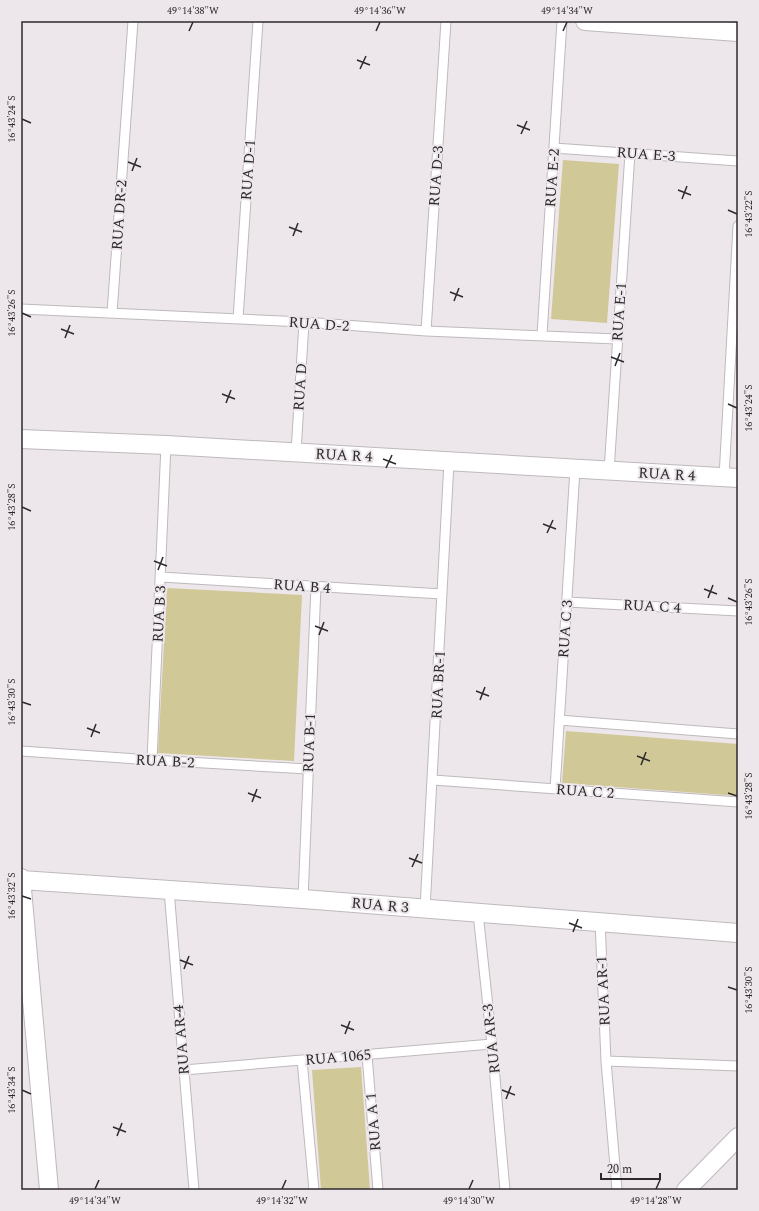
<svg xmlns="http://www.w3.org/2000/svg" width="759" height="1211" font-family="Spectral,serif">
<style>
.green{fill:#d1c897}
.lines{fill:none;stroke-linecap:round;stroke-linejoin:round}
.service-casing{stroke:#beb9bd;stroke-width:11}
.minor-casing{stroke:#beb9bd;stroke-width:20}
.service{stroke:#fff;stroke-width:9}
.minor{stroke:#fff;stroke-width:18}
.ticks{fill:none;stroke:#2c2a2c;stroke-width:1.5}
.labels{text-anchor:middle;stroke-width:4;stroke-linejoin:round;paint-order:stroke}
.street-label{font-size:15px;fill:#2c2a2c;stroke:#ede7eb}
.neatline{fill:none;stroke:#2c2a2c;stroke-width:1.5}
.ticks-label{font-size:10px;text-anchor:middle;fill:#2c2a2c}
</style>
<rect width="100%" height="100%" fill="#ede7eb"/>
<path class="green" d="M 563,160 L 619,164 L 607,323 L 551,319 Z
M 167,588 L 302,595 L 294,761 L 158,753 Z
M 566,731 L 738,744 L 738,796 L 562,783 Z
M 361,1067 L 370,1190 L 321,1190 L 312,1070 Z"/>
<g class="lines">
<g class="service-casing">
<path id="service" d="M 554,148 L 738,161
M 21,309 L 304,322 L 426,331 L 617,339
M 112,313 L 133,21
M 238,319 L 258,21
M 426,331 L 446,21
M 542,335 L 562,21
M 296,452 L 304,322
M 609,471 L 630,153
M 724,477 L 738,226
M 161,577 L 442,594
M 567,602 L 738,611
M 559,720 L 738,734
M 21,751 L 152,760 L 308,769
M 152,760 L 166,445
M 433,780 L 738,802
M 555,789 L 575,469
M 169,890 L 194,1190
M 303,899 L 316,586
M 425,909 L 449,462
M 478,913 L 492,1044 L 505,1190
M 600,921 L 606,1061 L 617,1190
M 367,1055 L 378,1190
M 302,1060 L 314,1190
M 606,1061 L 738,1066
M 184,1070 L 492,1044"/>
</g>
<g class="minor-casing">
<path id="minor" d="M 585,21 L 738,32
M 21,439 L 166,445 L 738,478
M 21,878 L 49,1190
M 21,880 L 303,899 L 738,933
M 686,1190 L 738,1137"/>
</g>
<use href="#service" class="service"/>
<use href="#minor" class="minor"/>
</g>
<path class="ticks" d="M 189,31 L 193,22M 376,31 L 380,22M 563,31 L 567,22M 357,60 L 370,65M 360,69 L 366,56M 22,119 L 31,123M 517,125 L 530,130M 521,134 L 527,121M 128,162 L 141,167M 132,171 L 137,158M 678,190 L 691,195M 682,199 L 687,186M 728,210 L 737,214M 289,227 L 302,232M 293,236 L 298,223M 450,292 L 463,297M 454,301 L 459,288M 22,313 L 31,317M 61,329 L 74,334M 65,338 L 70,325M 611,357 L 624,362M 615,366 L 620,353M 222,394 L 235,399M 226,403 L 231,390M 728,404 L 737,408M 383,459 L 396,464M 386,468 L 392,455M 22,507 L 31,511M 543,524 L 556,529M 547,533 L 553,520M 154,561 L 167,566M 158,570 L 163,557M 704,589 L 717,594M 708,598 L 713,585M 728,598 L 737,602M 315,626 L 328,631M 319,635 L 324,622M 476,691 L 489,696M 480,700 L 485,687M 22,702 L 31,705M 87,728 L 100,733M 91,737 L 96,724M 637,756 L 650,761M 641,765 L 646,752M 248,793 L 261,798M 728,793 L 737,796M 252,802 L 257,789M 409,858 L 422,863M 412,867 L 418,854M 22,896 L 31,899M 569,923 L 582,928M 573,932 L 578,919M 180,960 L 193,965M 184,969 L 189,956M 728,987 L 737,990M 341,1025 L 354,1030M 345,1034 L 350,1021M 22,1090 L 31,1094M 502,1090 L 515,1095M 506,1099 L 511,1086M 113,1127 L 126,1132M 117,1136 L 122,1123M 95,1189 L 99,1180M 282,1189 L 286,1180M 469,1189 L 473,1180M 656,1189 L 660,1180"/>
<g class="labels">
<g class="street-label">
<text transform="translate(646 154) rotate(4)" y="5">RUA E-3</text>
<text transform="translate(248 170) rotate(-86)" y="5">RUA D-1</text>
<text transform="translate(436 176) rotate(-86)" y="5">RUA D-3</text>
<text transform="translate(552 178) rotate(-86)" y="5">RUA E-2</text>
<text transform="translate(119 215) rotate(-86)" y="5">RUA DR-2</text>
<text transform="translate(619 312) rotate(-86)" y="5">RUA E-1</text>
<text transform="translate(319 324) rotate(4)" y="5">RUA D-2</text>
<text transform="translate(300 387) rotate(-86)" y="5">RUA D</text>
<text transform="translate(344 455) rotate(3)" y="5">RUA R 4</text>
<text transform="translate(667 474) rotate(3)" y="5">RUA R 4</text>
<text transform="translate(302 586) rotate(4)" y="5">RUA B 4</text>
<text transform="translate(652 606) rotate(3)" y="5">RUA C 4</text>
<text transform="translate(159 614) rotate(-87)" y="5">RUA B 3</text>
<text transform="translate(565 629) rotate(-86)" y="5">RUA C 3</text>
<text transform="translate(438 685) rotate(-87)" y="5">RUA BR-1</text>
<text transform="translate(309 743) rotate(-88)" y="5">RUA B-1</text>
<text transform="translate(165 761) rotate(3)" y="5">RUA B-2</text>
<text transform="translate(585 791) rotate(4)" y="5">RUA C 2</text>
<text transform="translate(380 905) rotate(5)" y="5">RUA R 3</text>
<text transform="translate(603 991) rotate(-93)" y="5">RUA AR-1</text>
<text transform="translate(491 1039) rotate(-96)" y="5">RUA AR-3</text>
<text transform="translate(181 1040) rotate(-95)" y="5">RUA AR-4</text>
<text transform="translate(338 1057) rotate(-5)" y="5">RUA 1065</text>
<text transform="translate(373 1122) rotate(-95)" y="5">RUA A 1</text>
</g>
</g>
<rect width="759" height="1211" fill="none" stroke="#ede7eb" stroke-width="44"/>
<path d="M601 1173v6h59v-6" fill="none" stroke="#2c2a2c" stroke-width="2"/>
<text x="607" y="1173" font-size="12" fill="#2c2a2c" stroke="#ede7eb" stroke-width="3" paint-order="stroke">20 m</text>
<rect x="22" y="22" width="715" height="1167" class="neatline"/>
<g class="ticks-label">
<text x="193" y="14">49°14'38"W</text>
<text x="380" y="14">49°14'36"W</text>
<text x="567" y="14">49°14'34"W</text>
<text transform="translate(11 119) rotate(-90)" y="4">16°43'24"S</text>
<text transform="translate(748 214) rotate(-90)" y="4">16°43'22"S</text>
<text transform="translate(11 313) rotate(-90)" y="4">16°43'26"S</text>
<text transform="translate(748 408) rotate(-90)" y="4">16°43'24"S</text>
<text transform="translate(11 507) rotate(-90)" y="4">16°43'28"S</text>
<text transform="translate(748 602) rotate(-90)" y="4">16°43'26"S</text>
<text transform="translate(11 702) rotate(-90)" y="4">16°43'30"S</text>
<text transform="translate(748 796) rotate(-90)" y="4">16°43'28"S</text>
<text transform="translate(11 896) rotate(-90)" y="4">16°43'32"S</text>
<text transform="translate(748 990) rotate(-90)" y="4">16°43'30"S</text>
<text transform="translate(11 1090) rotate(-90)" y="4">16°43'34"S</text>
<text x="95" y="1204">49°14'34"W</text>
<text x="282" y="1204">49°14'32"W</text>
<text x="469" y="1204">49°14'30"W</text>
<text x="656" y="1204">49°14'28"W</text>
</g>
</svg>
